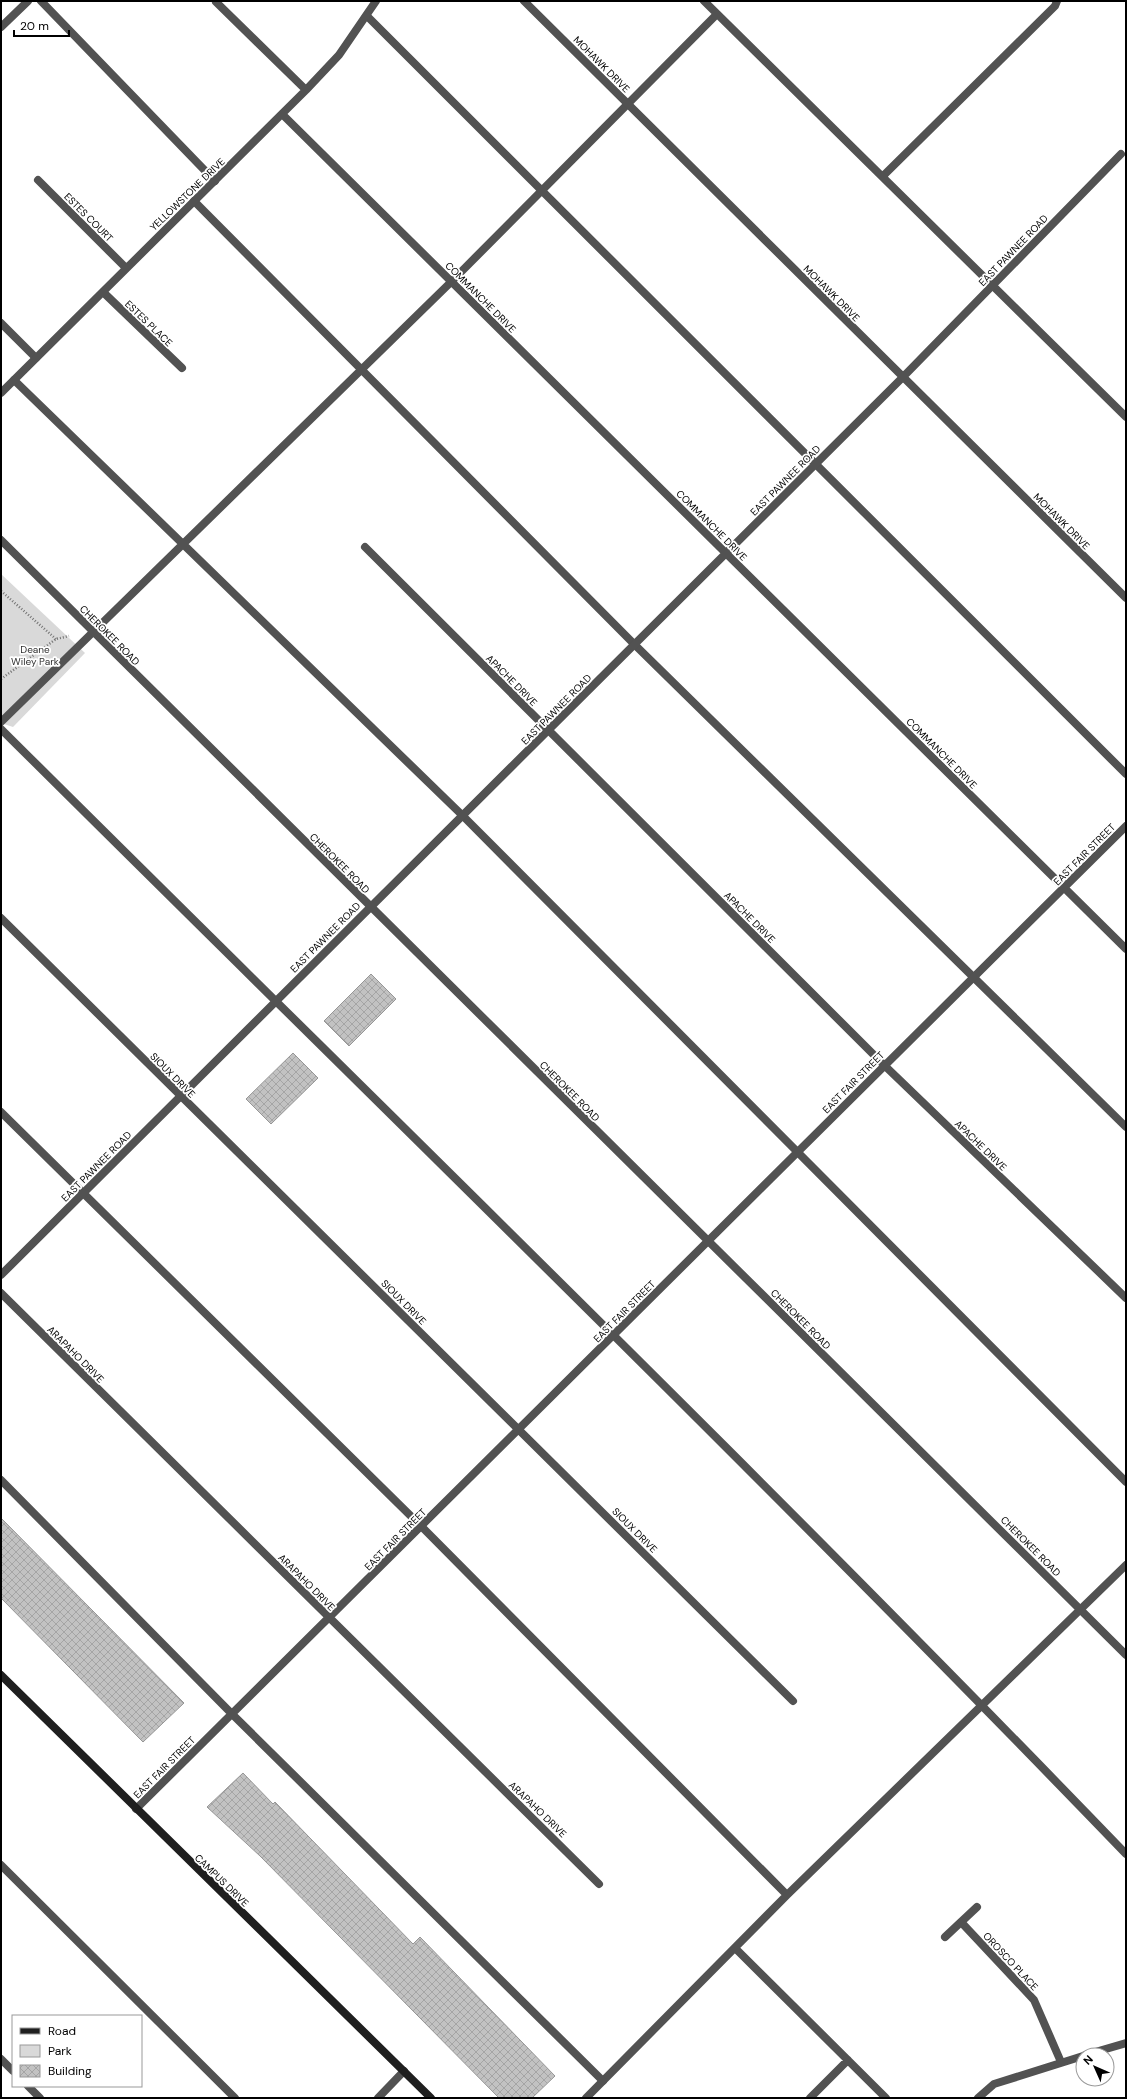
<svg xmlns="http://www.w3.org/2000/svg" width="1127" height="2099" font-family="'DM Sans',sans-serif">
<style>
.green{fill:#d9d9d9}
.building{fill:url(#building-cross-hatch);stroke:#969696}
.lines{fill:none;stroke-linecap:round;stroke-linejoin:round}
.path{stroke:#747474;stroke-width:2.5;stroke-dasharray:1 2;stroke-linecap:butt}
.lane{stroke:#525252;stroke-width:8}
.street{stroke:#525252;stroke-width:8}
.secondary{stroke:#1f1f1f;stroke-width:8}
.labels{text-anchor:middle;stroke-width:3.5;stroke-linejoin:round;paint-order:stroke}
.street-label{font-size:10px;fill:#000;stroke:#fff}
.park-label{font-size:10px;fill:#303030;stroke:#fff}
</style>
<defs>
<pattern id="building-cross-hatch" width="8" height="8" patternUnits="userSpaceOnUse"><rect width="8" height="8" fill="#c2c2c2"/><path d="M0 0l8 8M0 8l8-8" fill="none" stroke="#a5a5a5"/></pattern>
</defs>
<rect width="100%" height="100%" fill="#fff"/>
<path class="green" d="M 1,574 L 85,653 L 13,727 L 1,723 Z"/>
<path class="building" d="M 371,974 L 396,999 L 349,1046 L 324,1021 Z
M 293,1053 L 318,1078 L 271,1124 L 246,1099 Z
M 1,1518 L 184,1703 L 143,1742 L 1,1598 Z
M 243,1773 L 273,1804 L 275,1802 L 413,1944 L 420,1937 L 555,2076 L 532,2098 L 499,2098 L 260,1856 L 207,1807 Z"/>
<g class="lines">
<path class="path" d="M 1,591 L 56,639
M 1,679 L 56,639 L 69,636"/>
<path class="lane" d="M 41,1 L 215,181
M 704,1 L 1126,417
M 367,16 L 1126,774
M 1,27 L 28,1
M 883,176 L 1055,6 L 1057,1
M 194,201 L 635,645 L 1126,1127
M 1,323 L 36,358
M 14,380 L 462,815 L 1126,1482
M 1,722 L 451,282 L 717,14
M 1,729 C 377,1103 758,1472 1126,1854
M 1,1112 L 422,1527 L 787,1895
M 1,1865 L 235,2098
M 735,1948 L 886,2098
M 586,2098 L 787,1895 L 1126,1565
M 810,2098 L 848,2060"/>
<path class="street" d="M 524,1 L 1126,598
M 216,2 L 306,90
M 283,115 L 1126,949
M 38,180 L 126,268
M 103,292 L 182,368
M 1,393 L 306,90 L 339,55 L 376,1
M 1,540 L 1126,1655
M 365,547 L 884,1065 L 1126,1298
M 1,918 L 793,1701
M 1,1275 L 903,377 L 1121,154
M 1,1293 L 599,1884
M 1,1480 L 232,1714 L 603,2081
M 136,1809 L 1126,826
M 961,1922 L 1034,2000 L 1061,2062
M 945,1937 L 977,1907
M 1085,2055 L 1126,2043
M 1,2059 L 13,2071
M 28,2086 L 40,2098
M 378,2098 L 404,2071
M 978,2098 L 994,2084 L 1083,2056"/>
<path class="secondary" d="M 1,1675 L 431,2098"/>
</g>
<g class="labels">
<g class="street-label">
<text transform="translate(602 64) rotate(45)" y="4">MOHAWK DRIVE</text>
<text transform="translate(187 194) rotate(-44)" y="4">YELLOWSTONE DRIVE</text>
<text transform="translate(89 217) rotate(45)" y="4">ESTES COURT</text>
<text transform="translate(1013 250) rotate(-46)" y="4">EAST PAWNEE ROAD</text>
<text transform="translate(832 293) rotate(45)" y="4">MOHAWK DRIVE</text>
<text transform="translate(481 297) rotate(45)" y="4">COMMANCHE DRIVE</text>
<text transform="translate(149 323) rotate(44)" y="4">ESTES PLACE</text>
<text transform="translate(785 480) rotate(-45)" y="4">EAST PAWNEE ROAD</text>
<text transform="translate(1062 521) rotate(45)" y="4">MOHAWK DRIVE</text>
<text transform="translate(712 525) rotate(45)" y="4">COMMANCHE DRIVE</text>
<text transform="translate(110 635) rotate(45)" y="4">CHEROKEE ROAD</text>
<text transform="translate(512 680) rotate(45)" y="4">APACHE DRIVE</text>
<text transform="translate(556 709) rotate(-45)" y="4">EAST PAWNEE ROAD</text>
<text transform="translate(942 753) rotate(45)" y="4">COMMANCHE DRIVE</text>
<text transform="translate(1084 854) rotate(-45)" y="4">EAST FAIR STREET</text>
<text transform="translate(340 863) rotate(45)" y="4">CHEROKEE ROAD</text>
<text transform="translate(750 917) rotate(45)" y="4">APACHE DRIVE</text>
<text transform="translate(325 937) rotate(-45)" y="4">EAST PAWNEE ROAD</text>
<text transform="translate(173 1075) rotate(45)" y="4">SIOUX DRIVE</text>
<text transform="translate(853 1082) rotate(-45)" y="4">EAST FAIR STREET</text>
<text transform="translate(570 1091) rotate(45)" y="4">CHEROKEE ROAD</text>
<text transform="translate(981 1145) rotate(44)" y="4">APACHE DRIVE</text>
<text transform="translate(96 1166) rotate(-45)" y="4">EAST PAWNEE ROAD</text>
<text transform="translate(404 1302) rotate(45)" y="4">SIOUX DRIVE</text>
<text transform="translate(624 1311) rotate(-45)" y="4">EAST FAIR STREET</text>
<text transform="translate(801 1319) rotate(45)" y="4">CHEROKEE ROAD</text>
<text transform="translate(76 1354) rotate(45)" y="4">ARAPAHO DRIVE</text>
<text transform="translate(635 1530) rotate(45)" y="4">SIOUX DRIVE</text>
<text transform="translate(395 1539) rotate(-45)" y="4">EAST FAIR STREET</text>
<text transform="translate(1031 1546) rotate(45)" y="4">CHEROKEE ROAD</text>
<text transform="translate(307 1582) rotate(45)" y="4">ARAPAHO DRIVE</text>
<text transform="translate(164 1767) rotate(-45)" y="4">EAST FAIR STREET</text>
<text transform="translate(538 1809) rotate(44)" y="4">ARAPAHO DRIVE</text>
<text transform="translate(222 1880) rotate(44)" y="4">CAMPUS DRIVE</text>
<text transform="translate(1011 1961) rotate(47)" y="4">OROSCO PLACE</text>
</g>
<g class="park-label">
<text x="35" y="653">Deane<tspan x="35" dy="12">Wiley Park</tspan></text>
</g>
</g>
<rect width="1127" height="2099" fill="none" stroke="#000000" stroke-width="4"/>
<rect x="12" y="2015" width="130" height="72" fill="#ffffff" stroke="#999999"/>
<rect x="20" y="2028" width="20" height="6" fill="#1f1f1f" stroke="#999999"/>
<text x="48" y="2035" font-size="12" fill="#000000">Road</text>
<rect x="20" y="2045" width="20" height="12" fill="#d9d9d9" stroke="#999999"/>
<text x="48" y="2055" font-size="12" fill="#000000">Park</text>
<rect x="20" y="2065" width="20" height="12" fill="url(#building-cross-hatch)" stroke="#999999"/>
<text x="48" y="2075" font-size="12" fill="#000000">Building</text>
<g transform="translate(1095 2067) rotate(315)"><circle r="19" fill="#ffffff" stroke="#999999"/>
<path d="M0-3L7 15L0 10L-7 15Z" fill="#000000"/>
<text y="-6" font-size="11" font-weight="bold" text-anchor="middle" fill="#000000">N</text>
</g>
<path d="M14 30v6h55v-6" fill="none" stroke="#000000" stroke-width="2"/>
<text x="20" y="30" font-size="12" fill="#000000" stroke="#ffffff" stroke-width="3" paint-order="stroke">20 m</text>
</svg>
